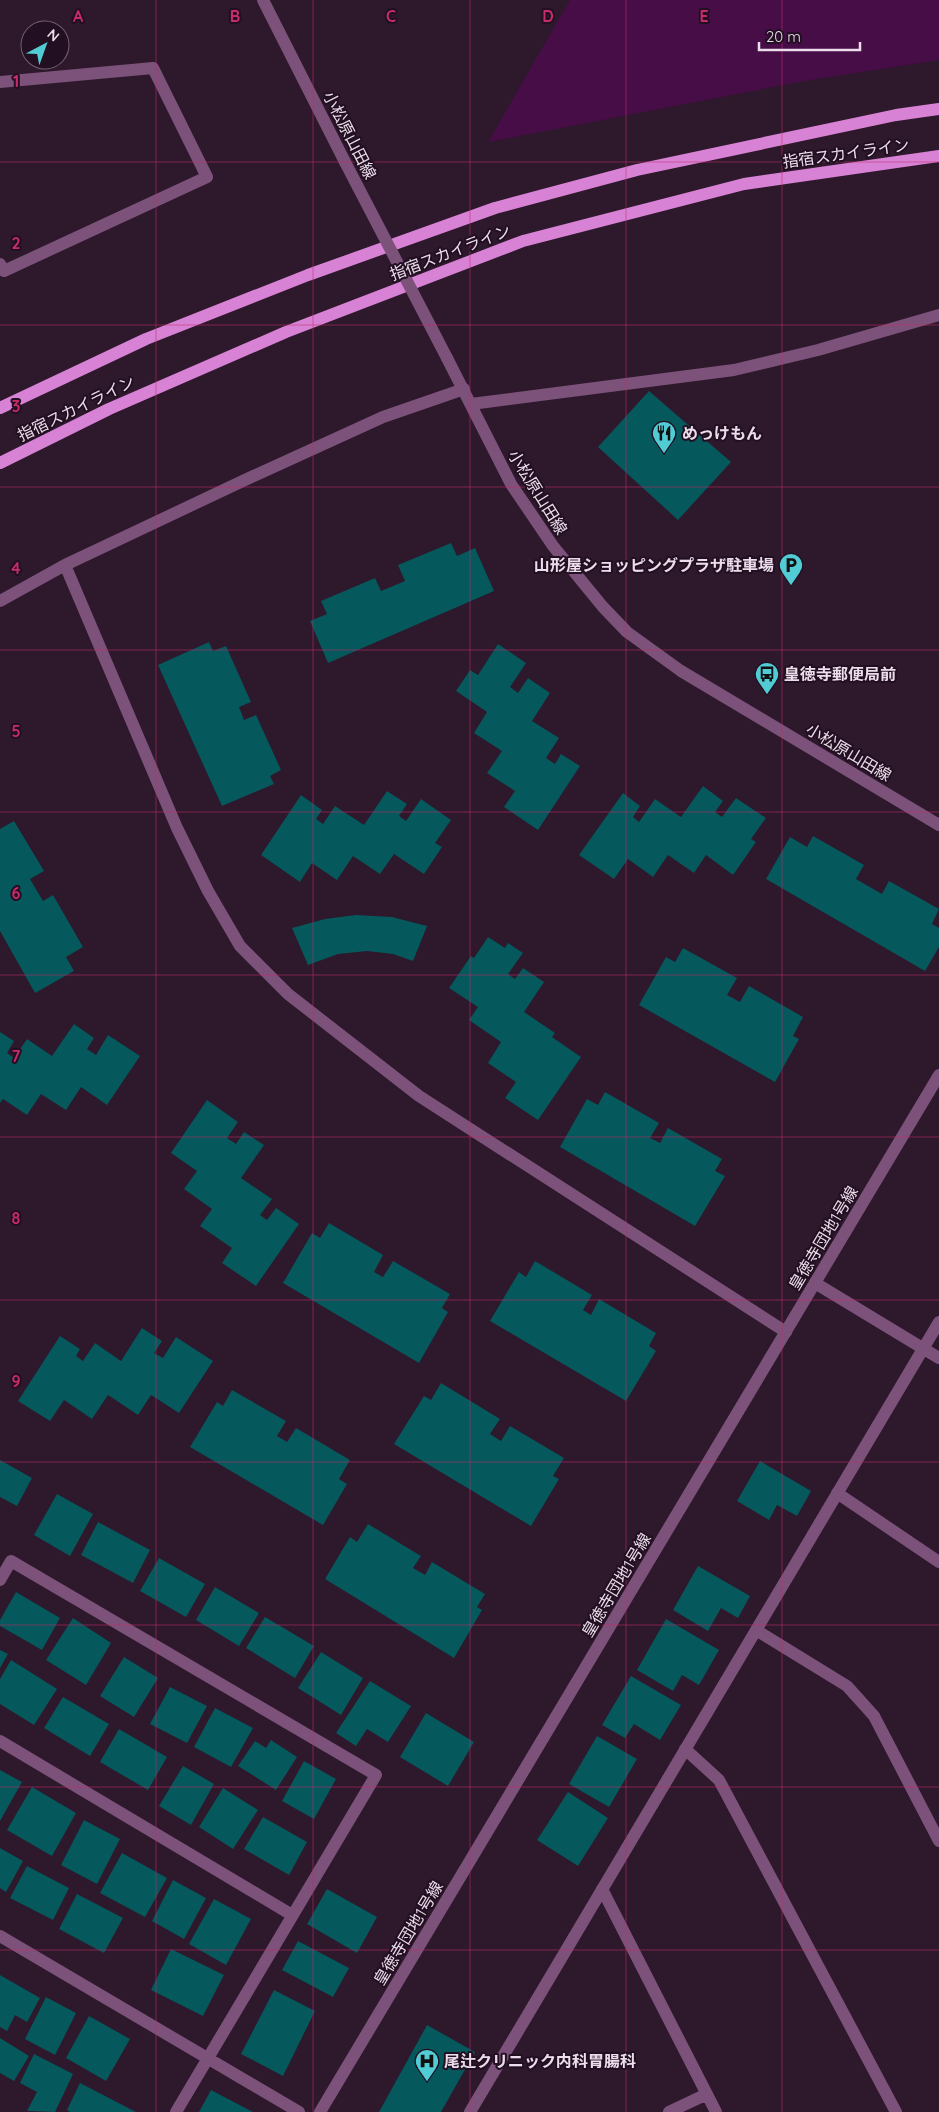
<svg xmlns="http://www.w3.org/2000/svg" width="939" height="2112" font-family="Quicksand,'Noto Sans JP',sans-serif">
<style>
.green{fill:#470d47}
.building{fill:#05585c}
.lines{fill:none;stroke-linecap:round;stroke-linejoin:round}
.minor{stroke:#7c527a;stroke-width:12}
.tertiary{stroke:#7c527a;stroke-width:12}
.primary{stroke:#d882d5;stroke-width:12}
.tertiary-bridge{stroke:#7c527a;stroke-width:12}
.grid{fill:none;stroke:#c62c69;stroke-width:1;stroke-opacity:0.55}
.labels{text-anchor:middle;stroke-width:4;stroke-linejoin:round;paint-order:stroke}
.street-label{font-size:16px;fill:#ebddea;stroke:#230f22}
.poi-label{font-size:16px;font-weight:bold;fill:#ebddea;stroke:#230f22;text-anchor:start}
.grid-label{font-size:16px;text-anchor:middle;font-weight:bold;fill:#c62c69;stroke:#230f22;stroke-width:4;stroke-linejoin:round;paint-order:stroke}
</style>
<rect width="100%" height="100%" fill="#2d182c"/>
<path class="green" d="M 570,0 L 939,0 L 939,60 L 804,81 L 488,142 Z"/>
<path class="building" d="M 649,391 L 731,462 L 678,520 L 598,447 Z
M 451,543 L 457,556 L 475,548 L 494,591 L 328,663 L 310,621 L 327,614 L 321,601 L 375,578 L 381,591 L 405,581 L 398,565 Z
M 209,642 L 213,651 L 226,646 L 251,702 L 239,707 L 244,720 L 256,715 L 281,770 L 270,776 L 274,784 L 222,806 L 158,665 Z
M 498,644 L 526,663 L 510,687 L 518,693 L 528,678 L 550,693 L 532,721 L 559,738 L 546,758 L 555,764 L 561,754 L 580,766 L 538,830 L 504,807 L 515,791 L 487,773 L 502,751 L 474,733 L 487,712 L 456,691 L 470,670 L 478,675 Z
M 703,786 L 723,801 L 715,812 L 722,817 L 736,798 L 766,818 L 751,839 L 756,842 L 733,875 L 706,855 L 694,873 L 668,855 L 653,877 L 628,859 L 614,879 L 579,855 L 623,793 L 640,806 L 633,817 L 639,822 L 655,799 L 681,817 Z
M 387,791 L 407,804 L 399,816 L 406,821 L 421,799 L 451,820 L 435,843 L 442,847 L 424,874 L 394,854 L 380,874 L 353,856 L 337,880 L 312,863 L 300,882 L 261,855 L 301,795 L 322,810 L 316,819 L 323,824 L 335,806 L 364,825 Z
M 14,821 L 44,871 L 30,879 L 43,901 L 53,895 L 83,947 L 66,957 L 74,971 L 35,993 L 0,931 L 0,829 Z
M 813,836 L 864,865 L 856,879 L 882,894 L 889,881 L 939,909 L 932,924 L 939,928 L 939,947 L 925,971 L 766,879 L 790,837 L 807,847 Z
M 356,915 L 392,917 L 427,926 L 413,961 L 393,954 L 367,951 L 338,954 L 308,965 L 292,928 L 325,919 Z
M 488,937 L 505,948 L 508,943 L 523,953 L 508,974 L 515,979 L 523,968 L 544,982 L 524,1012 L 555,1033 L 552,1037 L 581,1057 L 538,1120 L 505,1098 L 516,1082 L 488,1063 L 501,1042 L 469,1020 L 478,1007 L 449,988 L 471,956 L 474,958 Z
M 683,948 L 737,978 L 727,995 L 740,1002 L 749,986 L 803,1017 L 793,1036 L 799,1039 L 775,1082 L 639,1005 L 666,957 L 675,962 Z
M 74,1024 L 94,1038 L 87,1049 L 96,1055 L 108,1035 L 140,1056 L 107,1105 L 81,1087 L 66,1110 L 41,1094 L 27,1115 L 3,1099 L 0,1103 L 0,1032 L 14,1041 L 7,1053 L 14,1058 L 27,1039 L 52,1056 Z
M 605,1092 L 659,1123 L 650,1138 L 660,1143 L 668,1128 L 722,1159 L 715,1171 L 725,1176 L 695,1226 L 560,1147 L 587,1099 L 598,1105 Z
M 207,1100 L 238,1122 L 227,1138 L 236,1144 L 244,1132 L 264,1145 L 241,1178 L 272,1199 L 260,1215 L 267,1220 L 276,1208 L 299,1224 L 256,1286 L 222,1263 L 232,1248 L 200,1226 L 212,1209 L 184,1189 L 197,1171 L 171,1153 Z
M 329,1223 L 383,1255 L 374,1272 L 383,1277 L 393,1261 L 450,1294 L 442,1308 L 448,1312 L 419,1363 L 283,1283 L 312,1233 L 320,1238 Z
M 535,1261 L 592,1295 L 583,1310 L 591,1315 L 599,1299 L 656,1333 L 649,1346 L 656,1351 L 626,1401 L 490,1321 L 519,1272 L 526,1277 Z
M 142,1328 L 162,1341 L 154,1353 L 163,1358 L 176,1337 L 213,1361 L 179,1413 L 151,1395 L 138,1415 L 108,1395 L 92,1419 L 64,1400 L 50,1421 L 18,1401 L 60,1336 L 80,1349 L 76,1356 L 83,1361 L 95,1343 L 121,1361 Z
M 441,1383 L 500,1419 L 490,1434 L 501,1441 L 510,1426 L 564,1458 L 553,1476 L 559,1479 L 531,1526 L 394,1444 L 424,1396 L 431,1400 Z
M 232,1390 L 286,1421 L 277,1436 L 287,1442 L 296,1428 L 350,1460 L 339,1479 L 347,1484 L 323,1525 L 190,1447 L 217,1402 L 223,1406 Z
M 0,1460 L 32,1478 L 17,1506 L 0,1497 Z
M 760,1461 L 811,1491 L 797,1516 L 777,1505 L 769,1520 L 737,1501 Z
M 57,1494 L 93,1514 L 70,1556 L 34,1535 Z
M 98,1522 L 150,1550 L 133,1583 L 81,1555 Z
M 368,1524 L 421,1556 L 413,1568 L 425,1575 L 432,1562 L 485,1594 L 477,1607 L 482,1610 L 454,1658 L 325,1579 L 350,1537 L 357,1542 Z
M 159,1558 L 205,1584 L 186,1617 L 140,1591 Z
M 698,1566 L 750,1596 L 738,1618 L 721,1608 L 708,1631 L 673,1610 Z
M 215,1587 L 259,1613 L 239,1646 L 196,1620 Z
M 16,1592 L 60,1618 L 42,1650 L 0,1626 L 0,1620 Z
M 265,1617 L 314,1646 L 295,1678 L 246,1648 Z
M 73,1618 L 111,1643 L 86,1685 L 46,1660 Z
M 666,1619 L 719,1650 L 699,1685 L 682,1675 L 673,1691 L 637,1670 Z
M 0,1650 L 8,1654 L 0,1668 Z
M 321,1652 L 363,1678 L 341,1715 L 298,1688 Z
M 124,1657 L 158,1678 L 134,1717 L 100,1696 Z
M 11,1660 L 57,1689 L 34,1725 L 0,1704 L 0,1679 Z
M 631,1676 L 681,1705 L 660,1740 L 634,1724 L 625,1738 L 602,1725 Z
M 370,1681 L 411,1706 L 388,1742 L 367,1729 L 356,1746 L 336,1733 Z
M 170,1687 L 207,1706 L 187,1743 L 150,1724 Z
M 63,1697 L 109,1724 L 90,1756 L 44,1728 Z
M 215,1708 L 253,1728 L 231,1767 L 194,1747 Z
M 426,1713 L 474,1742 L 448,1786 L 400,1757 Z
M 119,1729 L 167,1757 L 148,1790 L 100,1762 Z
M 597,1736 L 637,1759 L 609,1807 L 569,1784 Z
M 271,1740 L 297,1757 L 276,1790 L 238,1766 L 255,1741 L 266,1748 Z
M 304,1761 L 336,1779 L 314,1819 L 282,1801 Z
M 183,1766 L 214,1784 L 191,1825 L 159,1806 Z
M 0,1770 L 22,1782 L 0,1821 Z
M 32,1787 L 76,1813 L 52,1856 L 7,1830 Z
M 223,1788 L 258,1810 L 233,1849 L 199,1827 Z
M 568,1792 L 608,1818 L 578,1866 L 537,1840 Z
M 263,1817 L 307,1842 L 289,1875 L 244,1849 Z
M 84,1820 L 120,1839 L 97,1884 L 61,1865 Z
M 0,1848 L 23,1861 L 6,1892 L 0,1888 Z
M 122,1853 L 167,1878 L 145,1917 L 100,1893 Z
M 27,1866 L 69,1888 L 53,1920 L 10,1898 Z
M 173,1880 L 206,1898 L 184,1939 L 152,1921 Z
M 327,1889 L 377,1917 L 357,1953 L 307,1924 Z
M 77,1894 L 123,1918 L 104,1953 L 59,1929 Z
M 214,1899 L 251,1919 L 226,1965 L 189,1944 Z
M 298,1941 L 349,1968 L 333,1997 L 282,1970 Z
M 171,1949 L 224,1975 L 203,2016 L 151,1990 Z
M 0,1975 L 40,1998 L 27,2022 L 15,2015 L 7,2031 L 0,2027 Z
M 274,1990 L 315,2011 L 283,2076 L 241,2054 Z
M 46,1997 L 76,2013 L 55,2055 L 25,2039 Z
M 89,2016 L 130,2039 L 106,2081 L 66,2058 Z
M 427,2025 L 475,2052 L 441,2112 L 379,2112 Z
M 0,2038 L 29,2056 L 14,2081 L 0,2073 Z
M 34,2054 L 73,2074 L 55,2112 L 27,2111 L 37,2092 L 20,2083 Z
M 80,2083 L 136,2112 L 70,2112 L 67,2110 Z
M 211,2090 L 253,2112 L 199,2112 Z"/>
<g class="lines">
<path class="minor" d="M 0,82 L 153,68 L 207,177 L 4,271 L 0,264
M 471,404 L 734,370 L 818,350 L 939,315
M 65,565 L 177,828 L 208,891 L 240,946 L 288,994 L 419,1096 L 786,1332
M 0,601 L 65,565 L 247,479 L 383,417 L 464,389
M 815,1283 L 939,1358
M 837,1493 L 939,1562
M 0,1580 L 11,1561 L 376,1775 L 176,2112
M 756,1630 L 847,1686 L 874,1716 L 939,1841
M 0,1741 L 292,1915
M 685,1749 L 719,1780 L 896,2112
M 602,1889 L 716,2112
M 0,1936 L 299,2112
M 470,2112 L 939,1322
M 669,2112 L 707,2094"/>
<path class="tertiary" d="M 263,0 L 345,162
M 447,358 L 511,484 L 553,546 L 603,607 L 627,632 L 681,671 L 939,825
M 320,2112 L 939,1075"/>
<path class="primary" d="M 0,408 L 146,339 L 308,275 L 495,208 L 637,170 L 896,115 L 939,109
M 0,463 L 109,409 L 286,332 L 523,241 L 744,184 L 939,156"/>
<path class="tertiary-bridge" d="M 345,162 L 447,358"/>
</g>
<path class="grid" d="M 156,0 L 156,2112M 313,0 L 313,2112M 470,0 L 470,2112M 626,0 L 626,2112M 782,0 L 782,2112M 0,162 L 939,162M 0,325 L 939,325M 0,487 L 939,487M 0,650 L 939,650M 0,812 L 939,812M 0,975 L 939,975M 0,1137 L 939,1137M 0,1300 L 939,1300M 0,1462 L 939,1462M 0,1625 L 939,1625M 0,1787 L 939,1787M 0,1950 L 939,1950"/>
<defs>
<g id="restaurant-pin" transform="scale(1.25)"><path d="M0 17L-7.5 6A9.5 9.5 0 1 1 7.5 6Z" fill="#51ccd4" stroke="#230f22"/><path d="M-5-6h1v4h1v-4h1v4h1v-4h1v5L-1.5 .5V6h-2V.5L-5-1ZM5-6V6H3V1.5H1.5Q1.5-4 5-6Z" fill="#111"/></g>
<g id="parking-pin" transform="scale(1.25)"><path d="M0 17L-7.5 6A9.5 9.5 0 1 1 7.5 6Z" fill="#51ccd4" stroke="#230f22"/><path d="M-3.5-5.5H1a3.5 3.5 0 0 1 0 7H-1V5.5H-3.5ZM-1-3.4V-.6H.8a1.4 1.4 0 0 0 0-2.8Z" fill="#111"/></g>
<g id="bus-pin" transform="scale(1.25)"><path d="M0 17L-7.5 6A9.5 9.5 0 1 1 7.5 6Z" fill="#51ccd4" stroke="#230f22"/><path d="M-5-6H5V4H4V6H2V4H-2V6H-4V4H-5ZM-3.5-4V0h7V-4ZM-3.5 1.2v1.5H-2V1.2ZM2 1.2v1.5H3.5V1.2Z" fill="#111"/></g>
<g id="hospital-pin" transform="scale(1.25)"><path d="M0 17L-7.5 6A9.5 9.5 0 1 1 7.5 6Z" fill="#51ccd4" stroke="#230f22"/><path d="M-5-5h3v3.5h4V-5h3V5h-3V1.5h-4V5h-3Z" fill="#111"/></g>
</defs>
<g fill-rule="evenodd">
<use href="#restaurant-pin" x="664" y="433"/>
<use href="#parking-pin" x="791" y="565"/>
<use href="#bus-pin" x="767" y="674"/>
<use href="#hospital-pin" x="427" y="2061"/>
</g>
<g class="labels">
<g class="street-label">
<text transform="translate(350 135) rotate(63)" y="6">小松原山田線</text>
<text transform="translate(846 153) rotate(-8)" y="6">指宿スカイライン</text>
<text transform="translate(450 252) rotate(-21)" y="6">指宿スカイライン</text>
<text transform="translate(76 408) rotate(-26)" y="6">指宿スカイライン</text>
<text transform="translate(538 492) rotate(58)" y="6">小松原山田線</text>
<text transform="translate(849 752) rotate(31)" y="6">小松原山田線</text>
<text transform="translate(823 1238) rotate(-59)" y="6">皇徳寺団地1号線</text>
<text transform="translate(616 1585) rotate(-59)" y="6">皇徳寺団地1号線</text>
<text transform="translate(408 1933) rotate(-59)" y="6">皇徳寺団地1号線</text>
</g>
<g class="poi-label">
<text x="682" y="439">めっけもん</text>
<text x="774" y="571" text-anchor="end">山形屋ショッピングプラザ駐車場</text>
<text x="784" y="680">皇徳寺郵便局前</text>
<text x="444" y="2067">尾辻クリニック内科胃腸科</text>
</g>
</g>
<g class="grid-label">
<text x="78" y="22">A</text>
<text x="235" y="22">B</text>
<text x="391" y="22">C</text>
<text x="548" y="22">D</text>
<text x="704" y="22">E</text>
<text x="16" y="87">1</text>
<text x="16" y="249">2</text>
<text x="16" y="412">3</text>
<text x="16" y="574">4</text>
<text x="16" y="737">5</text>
<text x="16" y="899">6</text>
<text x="16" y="1062">7</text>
<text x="16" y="1224">8</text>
<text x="16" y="1387">9</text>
</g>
<g transform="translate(45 45) rotate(41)"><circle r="24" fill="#230f22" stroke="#736172"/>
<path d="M0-4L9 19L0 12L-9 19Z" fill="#51ccd4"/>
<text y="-8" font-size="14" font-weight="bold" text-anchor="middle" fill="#ebddea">N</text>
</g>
<path d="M759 42v8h101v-8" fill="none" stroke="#ebddea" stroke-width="2.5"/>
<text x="766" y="42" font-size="15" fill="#ebddea" stroke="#230f22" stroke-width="4" paint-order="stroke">20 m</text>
</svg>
